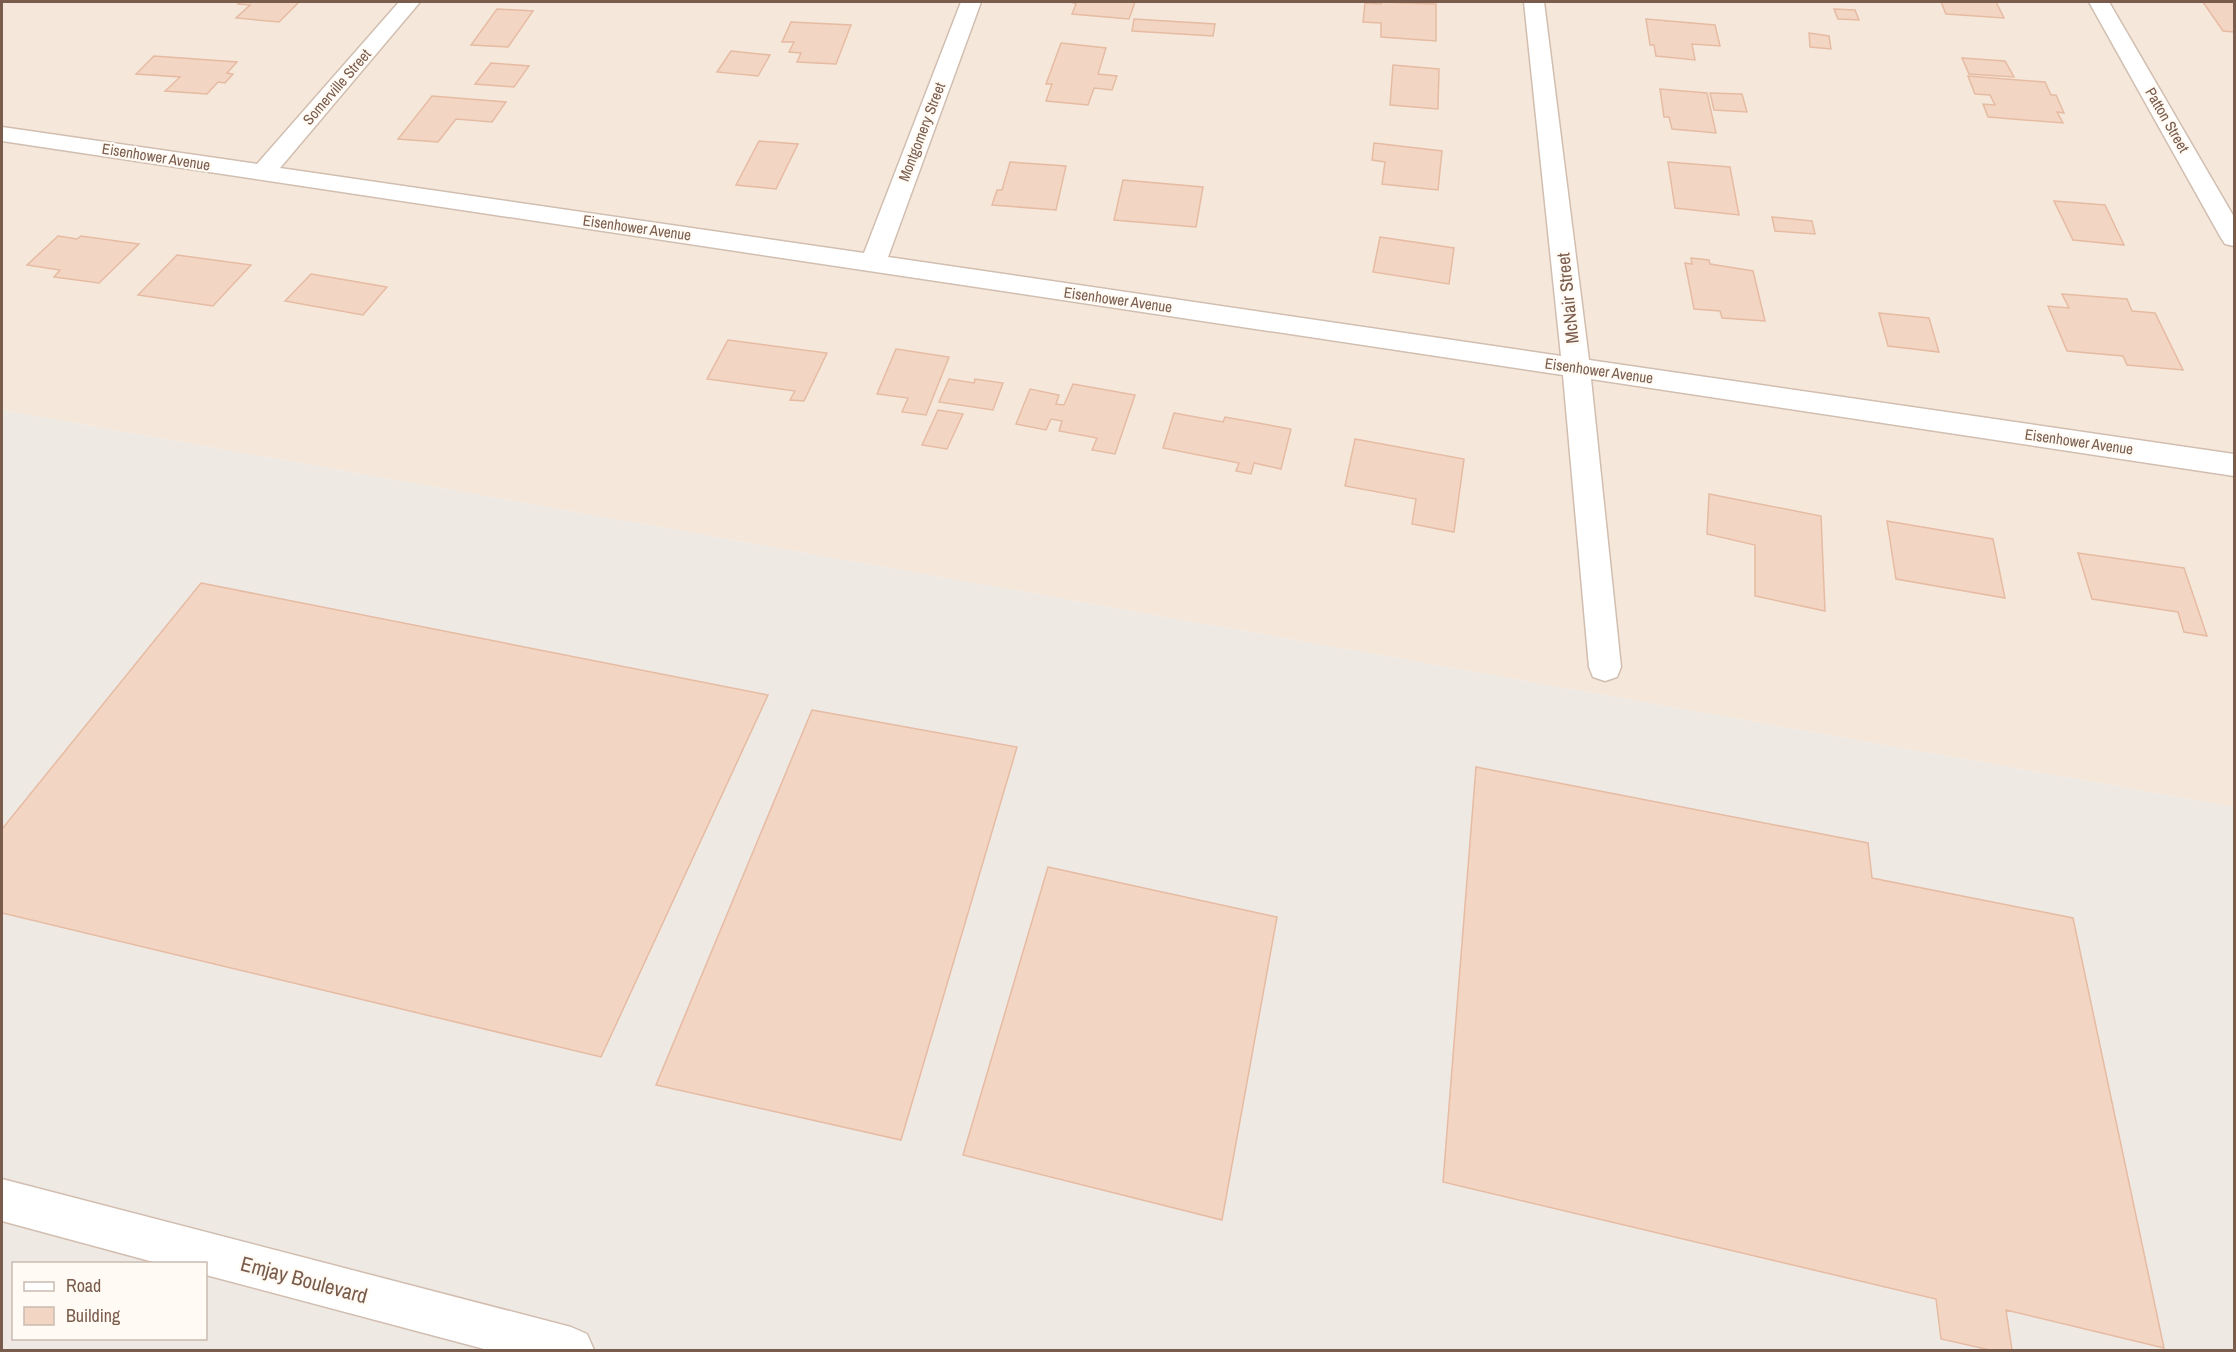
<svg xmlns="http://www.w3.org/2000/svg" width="2236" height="1352" font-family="'Archivo Narrow',sans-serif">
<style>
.residential{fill:#f5e8da}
.industrial{fill:#efe9e4;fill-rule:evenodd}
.building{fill:#f3d5c3;stroke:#e6bba3;stroke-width:1.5}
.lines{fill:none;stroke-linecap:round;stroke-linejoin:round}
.street-casing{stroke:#d1beb0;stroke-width:3}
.street{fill:#fff;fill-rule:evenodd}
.labels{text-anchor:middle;stroke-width:4.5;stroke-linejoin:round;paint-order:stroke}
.far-street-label{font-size:15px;fill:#7a5c4d;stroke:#fffaf3}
.street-label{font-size:18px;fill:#7a5c4d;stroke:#fffaf3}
.near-street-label{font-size:21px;fill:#7a5c4d;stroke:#fffaf3}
</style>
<rect width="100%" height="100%" fill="#fdf6ec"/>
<path class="residential" d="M 2,2 L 2234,2 L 2234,807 L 2,410 Z"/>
<path class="industrial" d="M 2,410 L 2234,807 L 2234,1350 L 2,1350 ZM 14,1264 L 206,1264 L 206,1338 L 14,1338 Z"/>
<path class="building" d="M 241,2 L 299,2 L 279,22 L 236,18 L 250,5 L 238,4 Z
M 1071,2 L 1135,2 L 1129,19 L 1072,14 L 1076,4 Z
M 1381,2 L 1436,4 L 1436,41 L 1381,37 L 1381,23 L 1363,22 L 1365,3 L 1381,4 Z
M 1941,2 L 1996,2 L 2004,18 L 1946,14 Z
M 2203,2 L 2234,2 L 2234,32 L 2223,31 Z
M 497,9 L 533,11 L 508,47 L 471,45 Z
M 1834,9 L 1855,10 L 1859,20 L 1838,19 Z
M 1134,19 L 1215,24 L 1213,36 L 1132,31 Z
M 1646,19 L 1715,25 L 1720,46 L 1692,44 L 1695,60 L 1656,56 L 1654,45 L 1650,45 Z
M 791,22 L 851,25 L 836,64 L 797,62 L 801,53 L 789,52 L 794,42 L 782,42 Z
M 1809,33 L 1829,36 L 1831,49 L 1810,47 Z
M 1061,43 L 1106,48 L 1098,74 L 1117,76 L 1112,90 L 1094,88 L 1088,105 L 1046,101 L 1052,84 L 1046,84 Z
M 731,51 L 770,55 L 758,76 L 717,72 Z
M 154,56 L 237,62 L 227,73 L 233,74 L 225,83 L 218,82 L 207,94 L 165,91 L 180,77 L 136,74 Z
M 1962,58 L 2005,61 L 2014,77 L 1969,74 Z
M 491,63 L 529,66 L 514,87 L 475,84 Z
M 1393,65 L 1439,69 L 1438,109 L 1390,105 Z
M 1968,76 L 2045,82 L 2051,95 L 2056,95 L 2064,113 L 2057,112 L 2063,123 L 1988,117 L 1983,104 L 1995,105 L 1990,95 L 1975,94 Z
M 1660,89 L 1707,93 L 1716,133 L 1672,129 L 1669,117 L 1664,117 Z
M 1710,93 L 1742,94 L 1747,112 L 1714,110 Z
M 432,96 L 506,102 L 492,122 L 456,119 L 438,142 L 398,139 Z
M 759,141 L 798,144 L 776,189 L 736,185 Z
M 1374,143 L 1442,151 L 1438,190 L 1382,184 L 1385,162 L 1372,160 Z
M 1010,162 L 1066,166 L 1056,210 L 992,205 L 997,190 L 1002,190 Z
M 1668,162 L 1730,167 L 1739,215 L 1675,208 Z
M 1123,180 L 1203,187 L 1196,227 L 1114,220 Z
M 2054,201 L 2105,205 L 2124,245 L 2073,240 Z
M 1772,217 L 1812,221 L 1815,234 L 1775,231 Z
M 58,236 L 77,239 L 81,236 L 139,244 L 99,283 L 54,277 L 60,270 L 27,265 Z
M 1380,237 L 1454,248 L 1449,284 L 1373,272 Z
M 177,255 L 251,265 L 213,306 L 138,295 Z
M 1691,258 L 1709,260 L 1710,264 L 1753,271 L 1765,321 L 1722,318 L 1720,311 L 1694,309 L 1685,263 L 1692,264 Z
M 311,274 L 387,287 L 363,315 L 285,301 Z
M 2062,294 L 2127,299 L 2132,311 L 2155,313 L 2183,370 L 2127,365 L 2123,356 L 2067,351 L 2048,306 L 2069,308 Z
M 1879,313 L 1929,318 L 1939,352 L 1888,346 Z
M 728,340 L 827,353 L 804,401 L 790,400 L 795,391 L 707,379 Z
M 896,349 L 949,357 L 926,415 L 902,412 L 908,398 L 877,394 Z
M 949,379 L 974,383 L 975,379 L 1003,383 L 993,410 L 939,402 Z
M 1073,384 L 1135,395 L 1115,454 L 1092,450 L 1097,438 L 1059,431 L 1062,421 L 1051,419 L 1046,430 L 1016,424 L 1030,389 L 1059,395 L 1056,404 L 1064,405 Z
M 938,410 L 963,414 L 947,449 L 922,445 Z
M 1174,413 L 1223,422 L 1225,417 L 1291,429 L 1281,469 L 1254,463 L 1251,474 L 1236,471 L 1239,463 L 1163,448 Z
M 1355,439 L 1464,459 L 1454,532 L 1412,524 L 1416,499 L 1345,486 Z
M 1709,494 L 1821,516 L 1825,611 L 1755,596 L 1755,545 L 1707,534 Z
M 1887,521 L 1993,539 L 2005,598 L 1896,579 Z
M 2078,553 L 2184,568 L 2207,636 L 2184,632 L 2178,612 L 2092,599 Z
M 201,583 L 768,695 L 601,1057 L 2,913 L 2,829 Z
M 812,710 L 1017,747 L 901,1140 L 656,1085 Z
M 1476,767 L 1868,843 L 1872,878 L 2073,918 L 2164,1348 L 2006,1310 L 2012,1350 L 1990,1350 L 1941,1339 L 1936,1299 L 1443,1182 Z
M 1048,867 L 1277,917 L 1222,1220 L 963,1155 Z"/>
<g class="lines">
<g class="street-casing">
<path id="street" d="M 399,2 L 420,2 L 280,168 L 864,253 L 961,2 L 981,2 L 888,257 L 1561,356 L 1524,2 L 1544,2 L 1589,360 L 2234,454 L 2234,476 L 1591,379 L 1621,667 L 1617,677 L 1605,681 L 1593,677 L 1589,667 L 1563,375 L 2,141 L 2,127 L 257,164 Z
M 2089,2 L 2109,2 L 2234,217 L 2234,246 L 2225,244 L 2221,238 Z
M 2,1179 L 571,1327 L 587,1334 L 594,1350 L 488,1350 L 206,1275 L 206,1264 L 161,1264 L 2,1221 Z"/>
</g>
<use href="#street" class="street"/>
</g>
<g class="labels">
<g class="far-street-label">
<text transform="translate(337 87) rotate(-49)" y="5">Somerville Street</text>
<text transform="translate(2167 120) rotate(60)" y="5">Patton Street</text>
<text transform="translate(922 132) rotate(-69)" y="5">Montgomery Street</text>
<text transform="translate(156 157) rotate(9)" y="5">Eisenhower Avenue</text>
<text transform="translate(637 228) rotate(8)" y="5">Eisenhower Avenue</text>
<text transform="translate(1118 300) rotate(8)" y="5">Eisenhower Avenue</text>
<text transform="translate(1599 371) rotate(8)" y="5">Eisenhower Avenue</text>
<text transform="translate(2079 442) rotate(8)" y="5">Eisenhower Avenue</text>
</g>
<g class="street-label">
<text transform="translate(1568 298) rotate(-96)" y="6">McNair Street</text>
</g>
<g class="near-street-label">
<text transform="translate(304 1280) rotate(15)" y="7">Emjay Boulevard</text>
</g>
</g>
<rect width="2236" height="1352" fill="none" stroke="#7a5c4d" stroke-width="6"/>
<rect x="12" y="1262" width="195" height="78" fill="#fffaf3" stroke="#cabbb1" stroke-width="1.5"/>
<rect x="24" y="1282" width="30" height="9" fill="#ffffff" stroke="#cabbb1" stroke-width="1.5"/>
<text x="66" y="1292" font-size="18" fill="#7a5c4d">Road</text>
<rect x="24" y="1307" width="30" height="18" fill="#f3d5c3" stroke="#cabbb1" stroke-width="1.5"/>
<text x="66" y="1322" font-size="18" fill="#7a5c4d">Building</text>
</svg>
